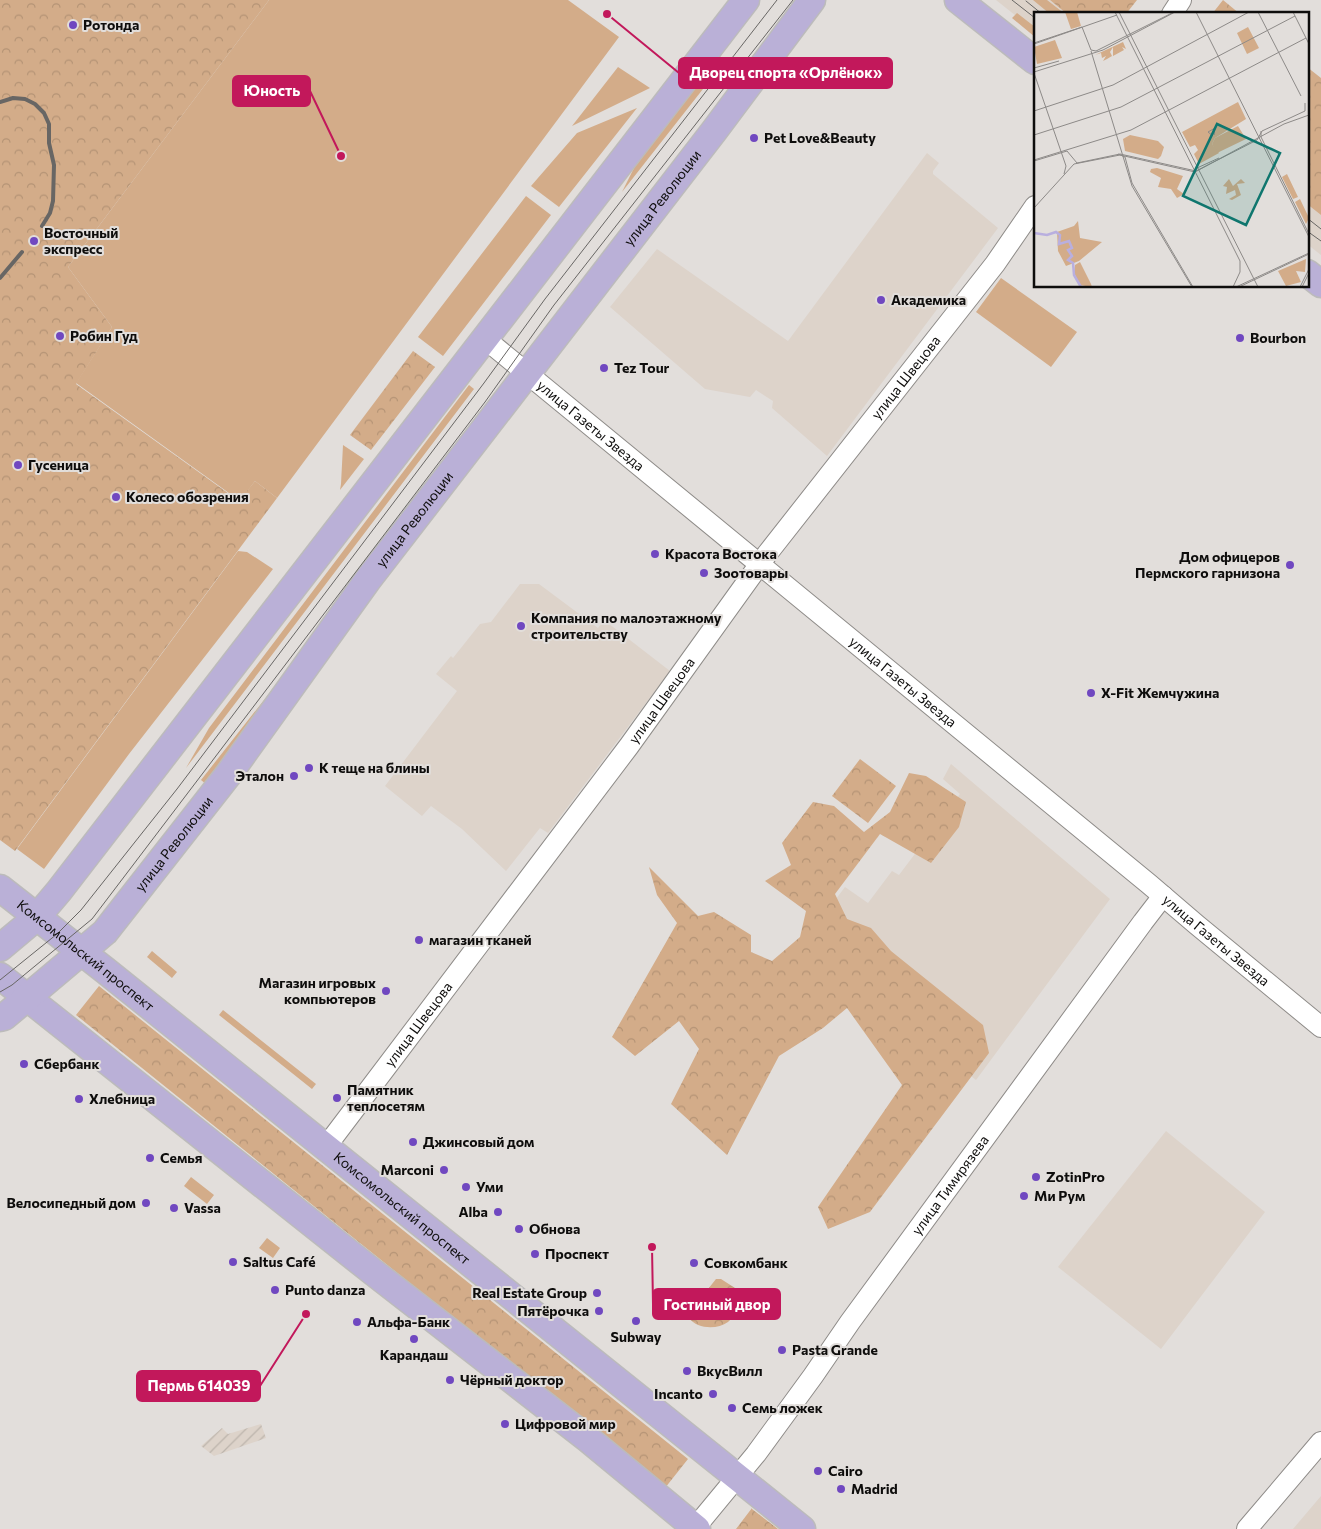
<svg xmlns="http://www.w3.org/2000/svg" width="1321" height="1529" font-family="Commissioner,sans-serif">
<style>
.built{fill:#ddd3ca}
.industrial{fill:url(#industrial-furrows)}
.grass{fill:#d3ac89}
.forest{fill:url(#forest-crowns)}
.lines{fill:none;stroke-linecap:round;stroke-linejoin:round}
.minor-casing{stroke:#8e8b88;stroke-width:22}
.major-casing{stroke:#bcbbbb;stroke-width:29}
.minor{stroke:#fff;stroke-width:20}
.major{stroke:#bab0d7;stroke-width:26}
.tram{stroke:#686664;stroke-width:1}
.rail{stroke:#686664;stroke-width:4}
.poi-dot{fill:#7048c0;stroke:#e2dedb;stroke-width:2}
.labels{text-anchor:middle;stroke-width:4;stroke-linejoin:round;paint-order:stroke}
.poi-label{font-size:14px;font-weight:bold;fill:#0e0d0c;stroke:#e2dedb;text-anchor:start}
.street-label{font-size:14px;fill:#0e0d0c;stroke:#e2dedb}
.inset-river{fill:none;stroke:#b9afdf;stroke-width:2.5}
.inset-road{fill:none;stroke:#8d8a88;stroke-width:1}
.view{fill:#0f766e;fill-opacity:0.15;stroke:#0f766e;stroke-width:2.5}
.inset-edge{fill:none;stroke:#0e0d0c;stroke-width:2.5}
.leader{fill:none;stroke:#c2185b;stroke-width:2}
.callout-dot{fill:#c2185b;stroke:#e2dedb;stroke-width:2}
.callout{fill:#c2185b;stroke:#c2185b;stroke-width:2}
.callout-label{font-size:15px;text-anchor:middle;font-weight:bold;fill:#fff}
</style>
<defs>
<pattern id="industrial-furrows" width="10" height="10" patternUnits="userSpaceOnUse" patternTransform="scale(1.25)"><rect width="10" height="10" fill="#ddd3ca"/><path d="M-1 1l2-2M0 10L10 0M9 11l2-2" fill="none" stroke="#bcb4ac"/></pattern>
<pattern id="forest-crowns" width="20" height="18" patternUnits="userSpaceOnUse" patternTransform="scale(1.25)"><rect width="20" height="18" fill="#d3ac89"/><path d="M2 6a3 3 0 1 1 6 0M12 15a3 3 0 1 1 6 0" fill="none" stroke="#b49375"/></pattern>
</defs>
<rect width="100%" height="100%" fill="#e2dedb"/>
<path class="built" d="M 996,0 L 1050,0 L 1067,14 L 1035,14 L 1035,31 Z
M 927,153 L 939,163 L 933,171 L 933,174 L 998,228 L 827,456 L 772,408 L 773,401 L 756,390 L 750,397 L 705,389 L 610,307 L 657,249 L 788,341 Z
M 1307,204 L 1321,215 L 1321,255 L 1307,244 Z
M 520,584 L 539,584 L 598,628 L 604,620 L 670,671 L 548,833 L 540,828 L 506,871 L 462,829 L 431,806 L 422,816 L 385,786 L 457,691 L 436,674 L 451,656 L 453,658 L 480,624 L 491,622 Z
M 951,764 L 1110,899 L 976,1080 L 802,944 L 845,887 L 868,903 L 892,871 L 899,875 L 960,794 L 943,779 Z
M 1166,1131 L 1265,1212 L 1161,1349 L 1058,1267 Z
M 1321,1496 L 1321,1529 L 1293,1529 Z"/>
<path class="industrial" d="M 261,1424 L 266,1438 L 214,1456 L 201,1446 L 222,1428 L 228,1434 Z"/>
<path class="grass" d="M 269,0 L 568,0 L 619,37 L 277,498 L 255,481 L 240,501 L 76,383 L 112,327 L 68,267 Z
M 1033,0 L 1047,0 L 1065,14 L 1050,14 Z
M 1017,13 L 1035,27 L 1035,37 L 1012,18 Z
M 618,67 L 650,88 L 572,126 Z
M 697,85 L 703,89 L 622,192 L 638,160 Z
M 637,108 L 559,207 L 531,186 L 577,133 Z
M 526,196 L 551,215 L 443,356 L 418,337 Z
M 1001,278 L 1077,332 L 1051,367 L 976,312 Z
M 469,385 L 474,389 L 186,768 L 209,728 Z
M 343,445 L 364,459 L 340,490 L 341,484 Z
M 238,551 L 247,552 L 273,569 L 129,754 L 44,869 L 17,849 Z
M 308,644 L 207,785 L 201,780 Z
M 152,951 L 177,972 L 172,978 L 147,957 Z
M 223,1010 L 316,1084 L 312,1089 L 219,1015 Z
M 191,1177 L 214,1195 L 207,1204 L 184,1186 Z
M 267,1238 L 280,1248 L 273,1258 L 259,1248 Z"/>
<path class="forest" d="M 0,0 L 269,0 L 68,267 L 112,327 L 76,384 L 239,501 L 255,481 L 277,498 L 15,851 L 0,840 Z
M 1050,0 L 1137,0 L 1126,14 L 1067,14 Z
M 1223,0 L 1240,14 L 1212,14 Z
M 1307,67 L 1321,78 L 1321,215 L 1307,204 Z
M 413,351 L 435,367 L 371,450 L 350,435 Z
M 860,759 L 896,786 L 868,823 L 832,796 Z
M 909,773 L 926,776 L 966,802 L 959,827 L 931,863 L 880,834 L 835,894 L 847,919 L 871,928 L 891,951 L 983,1025 L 989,1053 L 870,1212 L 828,1229 L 818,1207 L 902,1085 L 847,1008 L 823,1028 L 779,1056 L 727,1155 L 671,1104 L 699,1049 L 679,1021 L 635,1056 L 612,1037 L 677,923 L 657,895 L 649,867 L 698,916 L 714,912 L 751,935 L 751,952 L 772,961 L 800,937 L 806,911 L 765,881 L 791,865 L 782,843 L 813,802 L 834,806 L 864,832 L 890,812 Z
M 99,986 L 688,1459 L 665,1488 L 76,1015 Z
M 716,1279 L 721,1279 L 749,1297 C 742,1305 736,1315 728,1322 C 717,1330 697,1329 689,1318 L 689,1313 Z
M 752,1508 L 752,1509 L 778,1529 L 736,1529 Z"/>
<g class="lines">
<g class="minor-casing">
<g id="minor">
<path d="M 1172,14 L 1181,0"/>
<path id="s1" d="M 484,338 L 1149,884 L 1197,925 L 1321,1027"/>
<path id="s2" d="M 325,1148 L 629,746 L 767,554 L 995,264 L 1035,206"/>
<path id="s3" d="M 694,1529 L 756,1454 L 813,1376 L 850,1322 L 1143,922 L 1163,896"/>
<path d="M 1247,1529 L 1321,1442"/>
</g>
</g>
<g class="major-casing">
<g id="major">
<path d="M 958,0 L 1035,61"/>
<path d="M 1307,273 L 1321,284"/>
<path id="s4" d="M 0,888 L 106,971 L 802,1529"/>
<path d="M 0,948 L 37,917 L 59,891 L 746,0"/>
<path d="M 0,976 L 373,1272 L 588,1439 L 697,1529"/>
<path id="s5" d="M 0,1018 L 4,1017 L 105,932 L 228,775 L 367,581 L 714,131 L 812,0"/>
</g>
</g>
<use href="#minor" class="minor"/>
<use href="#major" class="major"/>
<path class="tram" d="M 1012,0 L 1035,18
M 1026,1 L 1042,14
M 1307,218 L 1321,229
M 1307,231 L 1321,241
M 0,980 L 57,934 L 81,910 L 177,789 L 484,383 L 545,299 L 777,0
M 0,992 L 12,985 L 92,919 L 485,402 L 554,305 L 793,0"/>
<path class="rail" d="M 0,102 L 13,98 L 25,99 L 35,104 L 44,113 L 49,124 L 49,143 L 54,165 L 53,201 L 50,213 L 42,226
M 0,278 L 22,252"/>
</g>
<g class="poi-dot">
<circle cx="73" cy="25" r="5"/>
<circle cx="754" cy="138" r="5"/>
<circle cx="34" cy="241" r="5"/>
<circle cx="881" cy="300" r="5"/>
<circle cx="60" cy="336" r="5"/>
<circle cx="1240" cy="338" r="5"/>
<circle cx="604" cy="368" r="5"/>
<circle cx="18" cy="465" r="5"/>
<circle cx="116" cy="497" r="5"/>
<circle cx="655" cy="554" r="5"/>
<circle cx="1290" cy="565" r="5"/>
<circle cx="704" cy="573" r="5"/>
<circle cx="521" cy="626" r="5"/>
<circle cx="1091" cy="693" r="5"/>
<circle cx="309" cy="768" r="5"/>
<circle cx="294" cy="776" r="5"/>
<circle cx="419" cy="940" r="5"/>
<circle cx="386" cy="991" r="5"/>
<circle cx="24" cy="1064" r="5"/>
<circle cx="337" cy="1098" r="5"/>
<circle cx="79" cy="1099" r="5"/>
<circle cx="413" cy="1142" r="5"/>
<circle cx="150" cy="1158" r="5"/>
<circle cx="444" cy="1170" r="5"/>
<circle cx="1036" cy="1177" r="5"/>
<circle cx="466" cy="1187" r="5"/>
<circle cx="1024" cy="1196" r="5"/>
<circle cx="146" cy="1203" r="5"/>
<circle cx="174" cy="1208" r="5"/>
<circle cx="498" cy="1212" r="5"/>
<circle cx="519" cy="1229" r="5"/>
<circle cx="535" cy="1254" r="5"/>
<circle cx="233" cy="1262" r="5"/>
<circle cx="694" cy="1263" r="5"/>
<circle cx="275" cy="1290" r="5"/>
<circle cx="597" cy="1293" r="5"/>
<circle cx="599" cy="1311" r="5"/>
<circle cx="636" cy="1321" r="5"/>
<circle cx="357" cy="1322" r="5"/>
<circle cx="414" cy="1339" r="5"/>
<circle cx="782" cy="1350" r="5"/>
<circle cx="687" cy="1371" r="5"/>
<circle cx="450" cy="1380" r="5"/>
<circle cx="713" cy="1394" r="5"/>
<circle cx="732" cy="1408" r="5"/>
<circle cx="505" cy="1424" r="5"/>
<circle cx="818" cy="1471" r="5"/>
<circle cx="841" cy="1489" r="5"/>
</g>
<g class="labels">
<g class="poi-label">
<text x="83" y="30">Ротонда</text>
<text x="764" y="143">Pet Love&amp;Beauty</text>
<text x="44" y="238">Восточный<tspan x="44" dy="16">экспресс</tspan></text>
<text x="891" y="305">Академика</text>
<text x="70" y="341">Робин Гуд</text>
<text x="1250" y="343">Bourbon</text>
<text x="614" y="373">Tez Tour</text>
<text x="28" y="470">Гусеница</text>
<text x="126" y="502">Колесо обозрения</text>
<text x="665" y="559">Красота Востока</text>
<text x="1280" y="562" text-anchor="end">Дом офицеров<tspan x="1280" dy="16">Пермского гарнизона</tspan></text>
<text x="714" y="578">Зоотовары</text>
<text x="531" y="623">Компания по малоэтажному<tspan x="531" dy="16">строительству</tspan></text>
<text x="1101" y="698">X-Fit Жемчужина</text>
<text x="319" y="773">К теще на блины</text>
<text x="284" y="781" text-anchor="end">Эталон</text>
<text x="429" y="945">магазин тканей</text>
<text x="376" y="988" text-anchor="end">Магазин игровых<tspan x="376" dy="16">компьютеров</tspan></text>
<text x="34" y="1069">Сбербанк</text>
<text x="347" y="1095">Памятник<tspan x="347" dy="16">теплосетям</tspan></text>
<text x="89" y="1104">Хлебница</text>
<text x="423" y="1147">Джинсовый дом</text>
<text x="160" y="1163">Семья</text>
<text x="434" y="1175" text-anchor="end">Marconi</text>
<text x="1046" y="1182">ZotinPro</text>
<text x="476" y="1192">Уми</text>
<text x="1034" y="1201">Ми Рум</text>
<text x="136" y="1208" text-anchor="end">Велосипедный дом</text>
<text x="184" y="1213">Vassa</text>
<text x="488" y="1217" text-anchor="end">Alba</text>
<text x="529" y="1234">Обнова</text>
<text x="545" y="1259">Проспект</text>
<text x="243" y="1267">Saltus Café</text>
<text x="704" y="1268">Совкомбанк</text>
<text x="285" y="1295">Punto danza</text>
<text x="587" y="1298" text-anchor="end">Real Estate Group</text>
<text x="589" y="1316" text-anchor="end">Пятёрочка</text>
<text x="367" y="1327">Альфа-Банк</text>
<text x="636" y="1342" text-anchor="middle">Subway</text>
<text x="792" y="1355">Pasta Grande</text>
<text x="414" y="1360" text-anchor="middle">Карандаш</text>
<text x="697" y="1376">ВкусВилл</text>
<text x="460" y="1385">Чёрный доктор</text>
<text x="703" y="1399" text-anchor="end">Incanto</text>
<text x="742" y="1413">Семь ложек</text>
<text x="515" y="1429">Цифровой мир</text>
<text x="828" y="1476">Cairo</text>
<text x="851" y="1494">Madrid</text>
</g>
<g class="street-label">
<text dy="5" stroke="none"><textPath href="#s5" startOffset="1058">улица Революции</textPath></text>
<text dy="5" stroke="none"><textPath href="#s2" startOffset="965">улица Швецова</textPath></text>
<text dy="5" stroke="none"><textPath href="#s1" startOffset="138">улица Газеты Звезда</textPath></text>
<text dy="5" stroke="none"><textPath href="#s5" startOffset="652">улица Революции</textPath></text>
<text dy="5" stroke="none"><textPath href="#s1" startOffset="542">улица Газеты Звезда</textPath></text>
<text dy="5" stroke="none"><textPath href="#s2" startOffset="560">улица Швецова</textPath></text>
<text dy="5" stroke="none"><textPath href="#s5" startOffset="248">улица Революции</textPath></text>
<text dy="5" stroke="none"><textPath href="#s1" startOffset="948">улица Газеты Звезда</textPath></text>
<text dy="5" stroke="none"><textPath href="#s4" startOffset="109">Комсомольский проспект</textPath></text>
<text dy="5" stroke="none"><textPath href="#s2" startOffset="155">улица Швецова</textPath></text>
<text dy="5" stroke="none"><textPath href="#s3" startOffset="429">улица Тимирязева</textPath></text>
<text dy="5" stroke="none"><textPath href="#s4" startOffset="514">Комсомольский проспект</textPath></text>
</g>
</g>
<g transform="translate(1034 12)">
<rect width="275" height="275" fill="#e2dedb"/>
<path d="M 89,30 L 92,37 L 88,35 L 90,38 L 79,44 L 79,35 L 76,40 L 78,44 L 73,47 L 69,49 L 72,44 L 68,46 L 67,41 L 61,43 ZM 204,114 L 212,127 L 183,141 L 178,132 L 181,126 ZM 96,123 L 124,129 L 130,135 L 127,144 L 124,147 L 91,139 L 89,127 ZM 272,247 L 271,260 L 262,259 L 267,270 L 252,274 L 244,259 Z" fill="#d3ac89"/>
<path d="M 31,0 L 43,0 L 47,14 L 37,17 ZM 214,15 L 225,36 L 213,42 L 203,21 ZM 21,28 L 28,46 L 3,52 L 0,35 ZM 204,90 L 212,107 L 181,126 L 178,132 L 185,141 L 165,152 L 160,142 L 164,138 L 161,133 L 156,135 L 148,120 ZM 123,156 L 149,164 L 143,177 L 150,182 L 143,186 L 137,177 L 124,175 L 127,166 L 116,160 L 117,157 ZM 253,162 L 264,185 L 259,187 L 248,165 ZM 195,167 L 199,174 L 207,167 L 211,171 L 203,172 L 207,183 L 198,188 L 195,187 L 202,183 L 201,178 L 192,182 L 193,175 L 189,174 ZM 266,187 L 275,206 L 272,212 L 261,190 ZM 44,209 L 46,226 L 68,230 L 45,249 L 32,254 L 24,239 L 23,220 L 40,214 Z" fill="#d3ac89"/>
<path d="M 46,250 L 57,272 L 58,275 L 45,273 L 40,260 L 41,253 Z" fill="#d3ac89"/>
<path class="inset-river" d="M 0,221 L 13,223 L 22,220 L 26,223 L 25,232 L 35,229 L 38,236 L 34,238 L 38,244 L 34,248 L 39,251 L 40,263 L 47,275"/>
<path class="inset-road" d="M 81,0 L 206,249 L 206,260 L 199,275M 85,0 L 224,275M 162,0 L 275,225M 224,0 L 267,84M 259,0 L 275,32M 0,31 L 48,15 L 57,38 L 62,39 L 140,0M 0,32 L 83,3M 57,39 L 98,174 L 158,275M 0,56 L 25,49M 0,60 L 69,38 L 141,0M 0,61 L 32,154 L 30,162M 0,99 L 79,73 L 215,0M 227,119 L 227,125 L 275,222M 0,123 L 87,95 L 261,4M 179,124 L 174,120 L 181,116 L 180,123M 84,142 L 91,145 L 98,171 L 159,275M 0,148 L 97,118 L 272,26M 0,149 L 33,139 L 43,151 L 86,142 L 162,159 L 223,128 L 228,119 L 271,99 L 271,91M 163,156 L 185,146M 0,196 L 40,152 L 86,143 L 161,160 L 250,112 L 275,103M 202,275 L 275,241M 205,275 L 275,242M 266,275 L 275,257M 268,275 L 275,261"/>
<path class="view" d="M 183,112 L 246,141 L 212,213 L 149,184 Z"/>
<rect width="275" height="275" class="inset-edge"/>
</g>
<path class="leader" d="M607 14L679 73M341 156L310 91M652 1247L653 1304M306 1314L260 1386"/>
<g class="callout-dot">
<circle cx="607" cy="14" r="5"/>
<circle cx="341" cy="156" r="5"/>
<circle cx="652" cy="1247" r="5"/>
<circle cx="306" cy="1314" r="5"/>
</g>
<g class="callout">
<rect x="679" y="58" width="213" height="30" rx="5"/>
<rect x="233" y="76" width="77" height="30" rx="5"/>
<rect x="653" y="1289" width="127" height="30" rx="5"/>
<rect x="137" y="1371" width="123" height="30" rx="5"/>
</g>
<g class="callout-label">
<text x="786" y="78">Дворец спорта «Орлёнок»</text>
<text x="272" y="96">Юность</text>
<text x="717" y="1310">Гостиный двор</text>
<text x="199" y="1391">Пермь 614039</text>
</g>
</svg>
